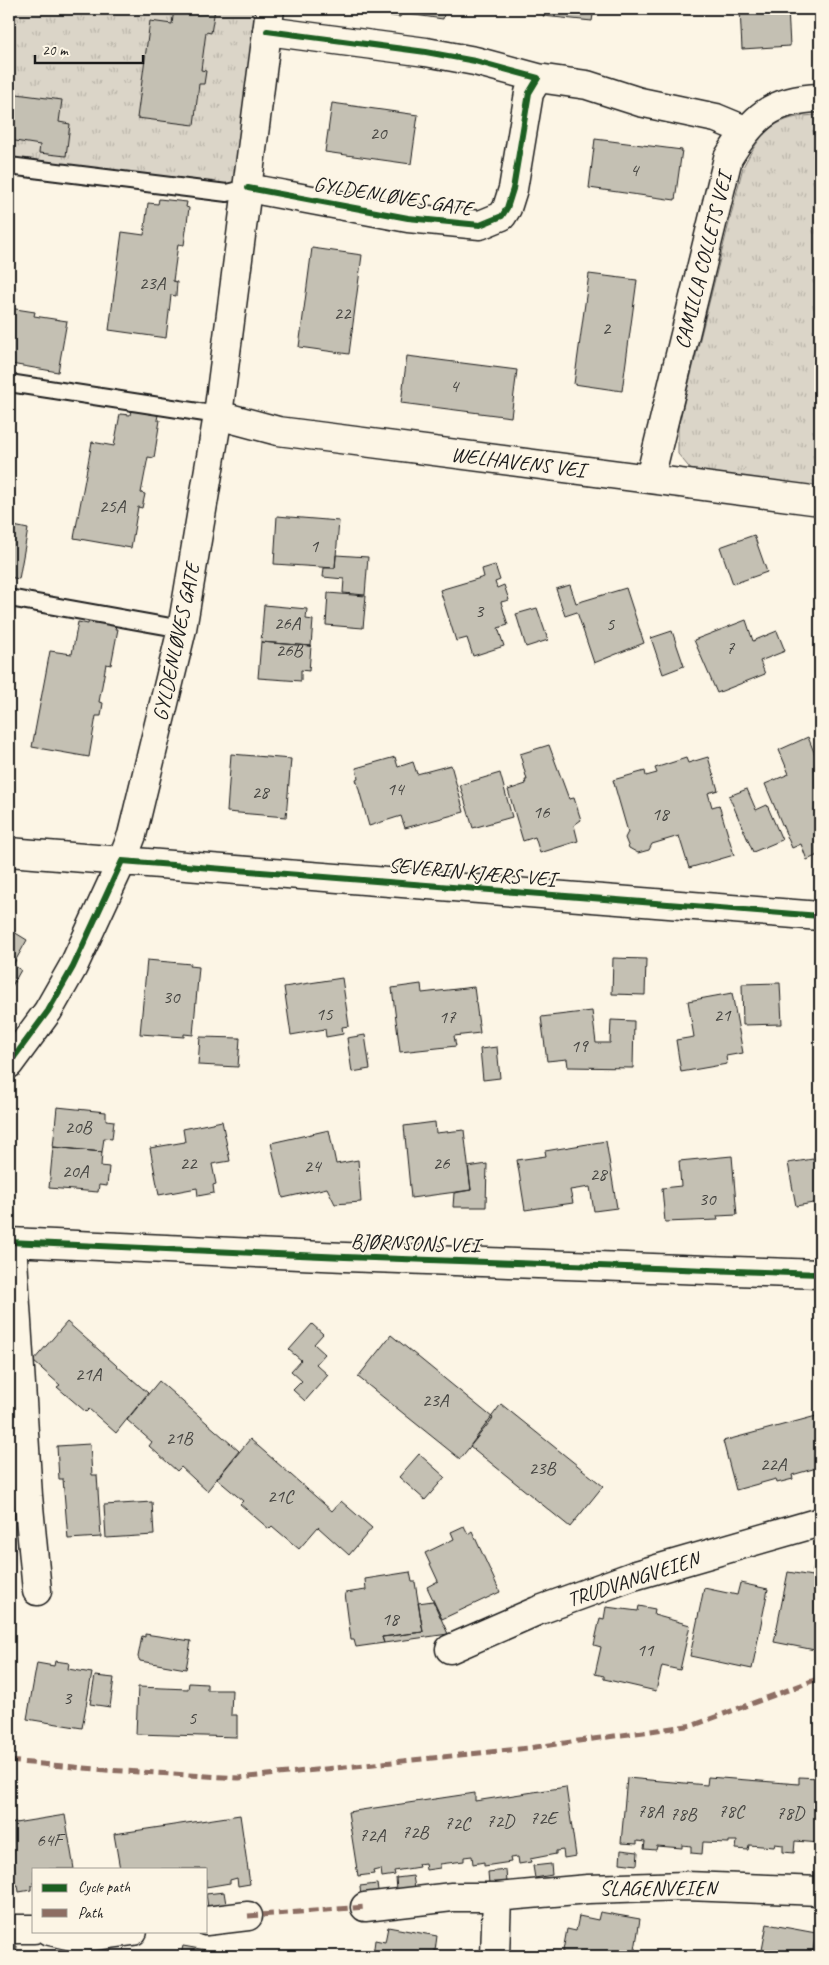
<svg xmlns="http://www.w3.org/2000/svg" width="829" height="1965" font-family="Caveat,sans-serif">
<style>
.park{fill:url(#park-tufts);stroke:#7c7872}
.building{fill:#c4c0b3;stroke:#1c1c1c}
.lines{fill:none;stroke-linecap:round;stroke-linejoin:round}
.service-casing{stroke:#1c1c1c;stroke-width:20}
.minor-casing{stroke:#1c1c1c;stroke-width:31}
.secondary-casing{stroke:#1c1c1c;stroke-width:31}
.service{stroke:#fcf5e5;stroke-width:16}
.minor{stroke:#fcf5e5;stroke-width:28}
.secondary{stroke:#fcf5e5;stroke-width:28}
.quiet{stroke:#8d6e63;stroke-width:5;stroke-dasharray:10 5;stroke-linecap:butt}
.cycleway-casing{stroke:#fcf5e5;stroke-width:9}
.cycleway{stroke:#1b5e20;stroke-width:6}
.labels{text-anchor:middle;stroke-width:4;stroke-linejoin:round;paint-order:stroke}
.number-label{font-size:19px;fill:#464542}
.street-label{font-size:21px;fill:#1c1c1c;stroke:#fcf5e5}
</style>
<defs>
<pattern id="park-tufts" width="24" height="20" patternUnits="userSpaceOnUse" patternTransform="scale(1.25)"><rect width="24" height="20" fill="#dbd5c8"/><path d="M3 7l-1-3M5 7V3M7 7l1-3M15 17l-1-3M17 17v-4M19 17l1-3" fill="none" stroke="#bbb6ab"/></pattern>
</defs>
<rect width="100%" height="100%" fill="#fcf5e5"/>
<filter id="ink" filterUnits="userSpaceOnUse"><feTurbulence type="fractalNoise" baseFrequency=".02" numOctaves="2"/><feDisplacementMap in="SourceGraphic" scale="10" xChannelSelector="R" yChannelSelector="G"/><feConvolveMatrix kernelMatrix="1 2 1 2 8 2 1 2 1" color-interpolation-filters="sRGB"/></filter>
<g filter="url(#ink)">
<path class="park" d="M 9,9 L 270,9 L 248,188 L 9,163 Z
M 820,115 L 820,488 L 693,472 L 678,454 L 678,427 L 743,167 C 763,129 775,116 820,115 Z"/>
<path class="building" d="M 174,9 L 215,9 L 211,33 L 206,32 L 201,70 L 206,71 L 204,84 L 199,84 L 194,125 L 137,118 L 150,21 L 172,24 Z
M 366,9 L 445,9 L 443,19 L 401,13 L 400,17 L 386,15 L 387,11 Z
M 543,9 L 594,9 L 592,21 L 543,16 Z
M 740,9 L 788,9 L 790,46 L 742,49 Z
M 9,93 L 62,100 L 59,122 L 70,124 L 66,156 L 39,153 L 40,145 L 9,140 Z
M 332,103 L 418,115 L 411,164 L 325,152 Z
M 595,139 L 682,150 L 675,200 L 589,188 Z
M 159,199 L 187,202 L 186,207 L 189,208 L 184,245 L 178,244 L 173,281 L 177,282 L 176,296 L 171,295 L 166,338 L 109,330 L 122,232 L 144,235 L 148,203 L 158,204 Z
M 312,248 L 362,255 L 349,354 L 299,347 Z
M 589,274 L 637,280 L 622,391 L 574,384 Z
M 9,308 L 35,312 L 34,316 L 67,321 L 58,372 L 11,364 L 12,355 L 9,355 Z
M 407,356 L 517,370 L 511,417 L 401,403 Z
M 131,410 L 158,415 L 157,420 L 160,420 L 154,458 L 148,457 L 141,493 L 145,494 L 142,508 L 138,507 L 131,548 L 74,538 L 92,442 L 114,446 L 120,414 L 130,415 Z
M 277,516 L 339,521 L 335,568 L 274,564 Z
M 9,525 L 28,529 L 19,579 L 9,577 Z
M 754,535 L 767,572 L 733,584 L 720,547 Z
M 336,555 L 368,557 L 365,595 L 343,593 L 344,579 L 323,577 L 324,568 L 335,568 Z
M 495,565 L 500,580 L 495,582 L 497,588 L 504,585 L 509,600 L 501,602 L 508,625 L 498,628 L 504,646 L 473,656 L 467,638 L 456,641 L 440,590 L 484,577 L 482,569 Z
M 570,585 L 576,603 L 626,588 L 644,643 L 594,663 L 577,612 L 565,616 L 556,589 Z
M 328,593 L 366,596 L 363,628 L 326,625 Z
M 264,605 L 307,609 L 306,619 L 313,620 L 311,646 L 261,642 Z
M 537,608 L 548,640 L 526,647 L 516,614 Z
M 89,618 L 117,623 L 115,629 L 118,629 L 111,665 L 106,664 L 99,702 L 103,703 L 101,716 L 96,716 L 89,757 L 32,747 L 50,651 L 72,654 L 78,622 L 88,624 Z
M 746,620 L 753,641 L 777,631 L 785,651 L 760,661 L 765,674 L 717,693 L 694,640 Z
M 672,631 L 684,666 L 663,674 L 651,638 Z
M 261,642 L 311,646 L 309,671 L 301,670 L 301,681 L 258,678 Z
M 808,737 L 820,767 L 820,854 L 807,860 L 801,844 L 792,848 L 765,784 L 789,774 L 779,750 Z
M 549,745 L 569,799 L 574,798 L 581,820 L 574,825 L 578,841 L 540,853 L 535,837 L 523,841 L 508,790 L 526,784 L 525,780 L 527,780 L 520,754 Z
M 231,754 L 291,759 L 286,817 L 227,812 Z
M 395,757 L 398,767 L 413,762 L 417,774 L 451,765 L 464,812 L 405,828 L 401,816 L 369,826 L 356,779 L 358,778 L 356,768 Z
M 708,757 L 718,790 L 708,793 L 712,807 L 719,805 L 734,855 L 689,868 L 679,836 L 652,844 L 649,850 L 638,853 L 629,848 L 625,838 L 628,832 L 613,780 L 645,771 L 646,776 L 657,773 L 655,768 L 686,758 L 688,763 Z
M 500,773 L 512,817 L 473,828 L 460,785 Z
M 747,789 L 756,810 L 767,805 L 782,840 L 753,852 L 729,796 Z
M 9,929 L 27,940 L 13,965 L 21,970 L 9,991 Z
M 613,958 L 646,959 L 645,995 L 612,994 Z
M 147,960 L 191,964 L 190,966 L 199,967 L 193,1035 L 184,1034 L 184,1037 L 140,1034 Z
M 342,978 L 349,1026 L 342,1027 L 343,1034 L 326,1037 L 325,1029 L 291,1035 L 284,987 Z
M 780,983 L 782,1024 L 743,1025 L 742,984 Z
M 421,984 L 422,993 L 474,987 L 480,1033 L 454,1036 L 456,1046 L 400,1052 L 392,988 Z
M 732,993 L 743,1053 L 726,1056 L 727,1064 L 681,1072 L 676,1040 L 694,1037 L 688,1001 Z
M 592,1011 L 596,1043 L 610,1043 L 611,1020 L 634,1021 L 633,1068 L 568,1067 L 567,1059 L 547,1061 L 541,1017 Z
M 820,1011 L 820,1044 L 815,1012 Z
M 365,1035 L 370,1069 L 352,1072 L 347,1038 Z
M 200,1037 L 240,1038 L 238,1067 L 198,1065 Z
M 497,1047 L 500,1078 L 483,1080 L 480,1049 Z
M 57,1107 L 106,1112 L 106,1120 L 114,1121 L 112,1139 L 104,1138 L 102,1152 L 53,1147 Z
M 222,1121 L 230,1161 L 212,1164 L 216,1184 L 213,1185 L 214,1193 L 198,1196 L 197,1188 L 159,1195 L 150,1148 L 185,1142 L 183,1129 Z
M 435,1122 L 436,1133 L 464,1130 L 471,1190 L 411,1198 L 404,1126 Z
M 329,1130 L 336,1164 L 358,1160 L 361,1202 L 335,1204 L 327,1188 L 283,1198 L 271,1143 Z
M 606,1141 L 617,1208 L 594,1211 L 590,1187 L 570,1190 L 573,1203 L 525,1210 L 517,1160 L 546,1156 L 545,1151 Z
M 53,1147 L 102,1152 L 101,1166 L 109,1167 L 107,1186 L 99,1185 L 98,1192 L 49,1188 Z
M 732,1156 L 737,1215 L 717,1216 L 718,1220 L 665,1222 L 662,1188 L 681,1186 L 679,1161 Z
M 813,1159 L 814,1162 L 820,1161 L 820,1210 L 819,1202 L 796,1206 L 788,1163 Z
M 487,1164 L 486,1207 L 453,1207 L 454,1193 L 471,1190 L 468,1167 Z
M 67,1322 L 148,1393 L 116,1433 L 89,1409 L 86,1412 L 57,1387 L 60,1385 L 33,1361 Z
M 312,1324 L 323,1334 L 314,1344 L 325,1354 L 316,1364 L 328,1375 L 305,1401 L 293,1390 L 302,1381 L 291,1371 L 301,1360 L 289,1350 Z
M 391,1335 L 493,1418 L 460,1459 L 358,1377 Z
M 159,1381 L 239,1451 L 207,1491 L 181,1467 L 177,1471 L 149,1446 L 152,1442 L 127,1420 Z
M 501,1404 L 603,1486 L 570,1527 L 470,1446 Z
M 820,1415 L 820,1467 L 792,1475 L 793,1479 L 777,1483 L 776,1479 L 736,1490 L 723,1441 Z
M 250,1439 L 332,1511 L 341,1501 L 372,1528 L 349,1555 L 318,1527 L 299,1549 L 272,1526 L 269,1529 L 240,1504 L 243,1501 L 217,1479 Z
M 90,1444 L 92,1475 L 97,1475 L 101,1537 L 68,1539 L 63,1479 L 59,1479 L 57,1446 Z
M 419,1454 L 445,1477 L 425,1500 L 399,1477 Z
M 152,1502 L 154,1535 L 106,1538 L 104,1505 Z
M 464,1526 L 468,1534 L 472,1531 L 500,1592 L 442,1619 L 427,1587 L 438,1581 L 425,1553 L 454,1539 L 451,1532 Z
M 815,1560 L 820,1561 L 820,1651 L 774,1642 L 788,1572 L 812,1576 Z
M 410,1572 L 412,1582 L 415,1582 L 423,1632 L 382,1637 L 384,1643 L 356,1647 L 354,1640 L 351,1640 L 345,1593 L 366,1590 L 365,1579 Z
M 740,1583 L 768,1589 L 752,1669 L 690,1656 L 704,1588 L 737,1595 Z
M 433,1601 L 448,1634 L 384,1643 L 382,1637 L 423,1632 L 418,1603 Z
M 639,1606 L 655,1609 L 654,1615 L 690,1625 L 680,1670 L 662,1666 L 656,1691 L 604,1679 L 604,1676 L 595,1674 L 601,1647 L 594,1645 L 600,1618 L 604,1619 L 606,1607 L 638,1611 Z
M 145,1634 L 191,1641 L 186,1669 L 140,1661 L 138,1657 L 142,1636 L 145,1637 Z
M 55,1661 L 69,1663 L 68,1669 L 92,1673 L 82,1728 L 27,1719 L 37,1663 L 54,1666 Z
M 95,1676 L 114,1678 L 110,1707 L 90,1704 Z
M 189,1683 L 207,1684 L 207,1690 L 232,1690 L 231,1715 L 237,1715 L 237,1737 L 136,1734 L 138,1687 L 188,1689 Z
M 708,1777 L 799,1784 L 799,1777 L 820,1778 L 820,1843 L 795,1841 L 794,1853 L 783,1852 L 783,1845 L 775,1844 L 774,1847 L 749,1845 L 748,1850 L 736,1849 L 737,1841 L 729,1841 L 729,1843 L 703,1842 L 702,1854 L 691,1853 L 691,1846 L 682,1845 L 682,1848 L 657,1846 L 656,1850 L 644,1849 L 645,1842 L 637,1841 L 637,1844 L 621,1843 L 627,1778 L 707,1785 Z
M 566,1787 L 576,1856 L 564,1858 L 563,1850 L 556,1851 L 556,1854 L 530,1859 L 531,1862 L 519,1864 L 518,1857 L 510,1858 L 511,1862 L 484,1866 L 484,1862 L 473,1864 L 472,1856 L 464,1857 L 464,1861 L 440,1864 L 440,1868 L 426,1870 L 425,1863 L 418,1864 L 419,1867 L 394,1871 L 395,1875 L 382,1877 L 381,1869 L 373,1871 L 374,1874 L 358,1876 L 348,1812 L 475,1793 L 475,1801 Z
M 65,1815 L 74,1869 L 34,1869 L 34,1885 L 31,1886 L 31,1890 L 19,1892 L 18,1885 L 10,1886 L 9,1890 L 9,1824 Z
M 240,1815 L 250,1884 L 238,1886 L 237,1878 L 230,1880 L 230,1883 L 206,1887 L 206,1869 L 120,1869 L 114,1834 Z
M 621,1850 L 638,1852 L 637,1865 L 620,1863 Z
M 551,1864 L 552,1875 L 535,1878 L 533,1866 Z
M 506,1870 L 507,1883 L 489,1884 L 488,1872 Z
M 413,1876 L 415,1888 L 397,1890 L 396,1878 Z
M 377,1884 L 379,1896 L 361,1898 L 360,1886 Z
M 224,1892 L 226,1904 L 208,1907 L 206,1894 Z
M 600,1912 L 640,1919 L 634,1956 L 562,1956 L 567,1929 L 576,1931 L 579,1916 L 598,1920 Z
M 767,1924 L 816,1933 L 812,1956 L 751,1956 L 751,1953 L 761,1955 Z
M 388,1927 L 437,1936 L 435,1951 L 449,1954 L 449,1956 L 373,1956 L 375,1940 L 385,1942 Z
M 9,1945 L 17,1946 L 16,1956 L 9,1956 Z
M 183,1946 L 223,1953 L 223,1956 L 162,1956 L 163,1951 L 181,1954 Z"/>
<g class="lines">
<g class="service-casing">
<path id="service" d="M 9,166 L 227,193 L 248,188
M 9,383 L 218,415
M 9,598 L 182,629"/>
</g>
<g class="minor-casing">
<path id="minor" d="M 538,78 L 587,85 L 640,102 L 716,118 L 745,130
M 248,188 L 408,218 L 480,225 L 502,216 L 507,208 L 513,189 L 529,93 L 538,78 L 475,61 L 426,52 L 267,31
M 218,415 L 278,431 L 820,501
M 650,478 L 728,158 C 752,118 772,99 820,98
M 9,1064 L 48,1011 L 73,967 L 122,861 L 820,916
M 9,1242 L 345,1257 L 820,1274
M 12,1243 L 28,1496 L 37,1591
M 450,1649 L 537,1611 L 633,1576 L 820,1522
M 365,1907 L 452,1897 L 497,1897 L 588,1889 L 686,1886 L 820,1891
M 206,1921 L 248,1916
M 9,1929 L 34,1929
M 50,1931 L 81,1938 L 133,1931
M 495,1956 L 497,1897"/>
</g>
<g class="secondary-casing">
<path id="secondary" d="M 9,852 L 122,861 L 132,835 L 182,629 L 218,415 L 270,9"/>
</g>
<use href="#service" class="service"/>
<use href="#minor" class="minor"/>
<use href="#secondary" class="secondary"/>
<path class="quiet" d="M 9,1761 L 106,1770 L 239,1778 L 528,1748 L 694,1725 L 820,1678
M 248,1916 L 365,1907"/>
<g class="cycleway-casing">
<path id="cycleway" d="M 248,188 L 408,218 L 480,225 L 502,216 L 507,208 L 513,189 L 529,93 L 538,78 L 475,61 L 426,52 L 267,31
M 9,1064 L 48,1011 L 73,967 L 122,861 L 820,916
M 9,1242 L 345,1257 L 820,1274"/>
</g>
<use href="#cycleway" class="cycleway"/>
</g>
</g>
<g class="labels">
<g class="number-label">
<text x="378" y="139">20</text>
<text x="634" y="176">4</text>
<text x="152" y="289">23A</text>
<text x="342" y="319">22</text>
<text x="606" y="334">2</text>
<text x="454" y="392">4</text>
<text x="112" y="512">25A</text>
<text x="314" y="552">1</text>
<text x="479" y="617">3</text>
<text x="287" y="629">26A</text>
<text x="610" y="630">5</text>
<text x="730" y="654">7</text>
<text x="289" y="656">26B</text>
<text x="395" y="795">14</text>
<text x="260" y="798">28</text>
<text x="541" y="818">16</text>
<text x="660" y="820">18</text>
<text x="171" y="1003">30</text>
<text x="324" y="1020">15</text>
<text x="722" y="1021">21</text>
<text x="447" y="1023">17</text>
<text x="579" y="1052">19</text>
<text x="78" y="1133">20B</text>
<text x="188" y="1169">22</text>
<text x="441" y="1169">26</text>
<text x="312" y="1172">24</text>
<text x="75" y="1177">20A</text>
<text x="598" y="1180">28</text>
<text x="707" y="1205">30</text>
<text x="88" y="1380">21A</text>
<text x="435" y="1406">23A</text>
<text x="179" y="1444">21B</text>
<text x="773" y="1470">22A</text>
<text x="542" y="1474">23B</text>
<text x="280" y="1502">21C</text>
<text x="390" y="1625">18</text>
<text x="645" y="1656">11</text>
<text x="67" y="1704">3</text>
<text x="192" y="1724">5</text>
<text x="650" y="1817">78A</text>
<text x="731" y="1817">78C</text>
<text x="790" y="1819">78D</text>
<text x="683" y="1820">78B</text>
<text x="543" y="1824">72E</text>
<text x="500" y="1827">72D</text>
<text x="457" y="1829">72C</text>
<text x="415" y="1838">72B</text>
<text x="372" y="1841">72A</text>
<text x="49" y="1846">64F</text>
</g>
<g class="street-label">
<text transform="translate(393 196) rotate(9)" y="7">GYLDENLØVES GATE</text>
<text transform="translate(703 261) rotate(-76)" y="7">CAMILLA COLLETS VEI</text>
<text transform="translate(518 462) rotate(7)" y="7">WELHAVENS VEI</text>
<text transform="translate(176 642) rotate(-78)" y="7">GYLDENLØVES GATE</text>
<text transform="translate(472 872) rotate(5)" y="7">SEVERIN KJÆRS VEI</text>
<text transform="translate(415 1243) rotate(2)" y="7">BJØRNSONS VEI</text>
<text transform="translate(633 1579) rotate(-18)" y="7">TRUDVANGVEIEN</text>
<text x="658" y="1895">SLAGENVEIEN</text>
</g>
</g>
<rect width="829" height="1965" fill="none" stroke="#fcf5e5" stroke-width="30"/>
<rect x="15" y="15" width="799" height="1935" fill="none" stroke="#1c1c1c" stroke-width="2" filter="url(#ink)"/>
<rect x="32" y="1868" width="175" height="65" fill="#fcf5e5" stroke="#a29e95"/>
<rect x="42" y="1884" width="25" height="8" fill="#1b5e20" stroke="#a29e95"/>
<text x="78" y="1892" font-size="15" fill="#1c1c1c">Cycle path</text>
<rect x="42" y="1909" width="25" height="8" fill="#8d6e63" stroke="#a29e95"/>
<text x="78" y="1918" font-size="15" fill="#1c1c1c">Path</text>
<path d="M35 55v8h108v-8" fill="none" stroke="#1c1c1c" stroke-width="2.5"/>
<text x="42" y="55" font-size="15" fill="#1c1c1c" stroke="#fcf5e5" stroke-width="4" paint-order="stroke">20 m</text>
</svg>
